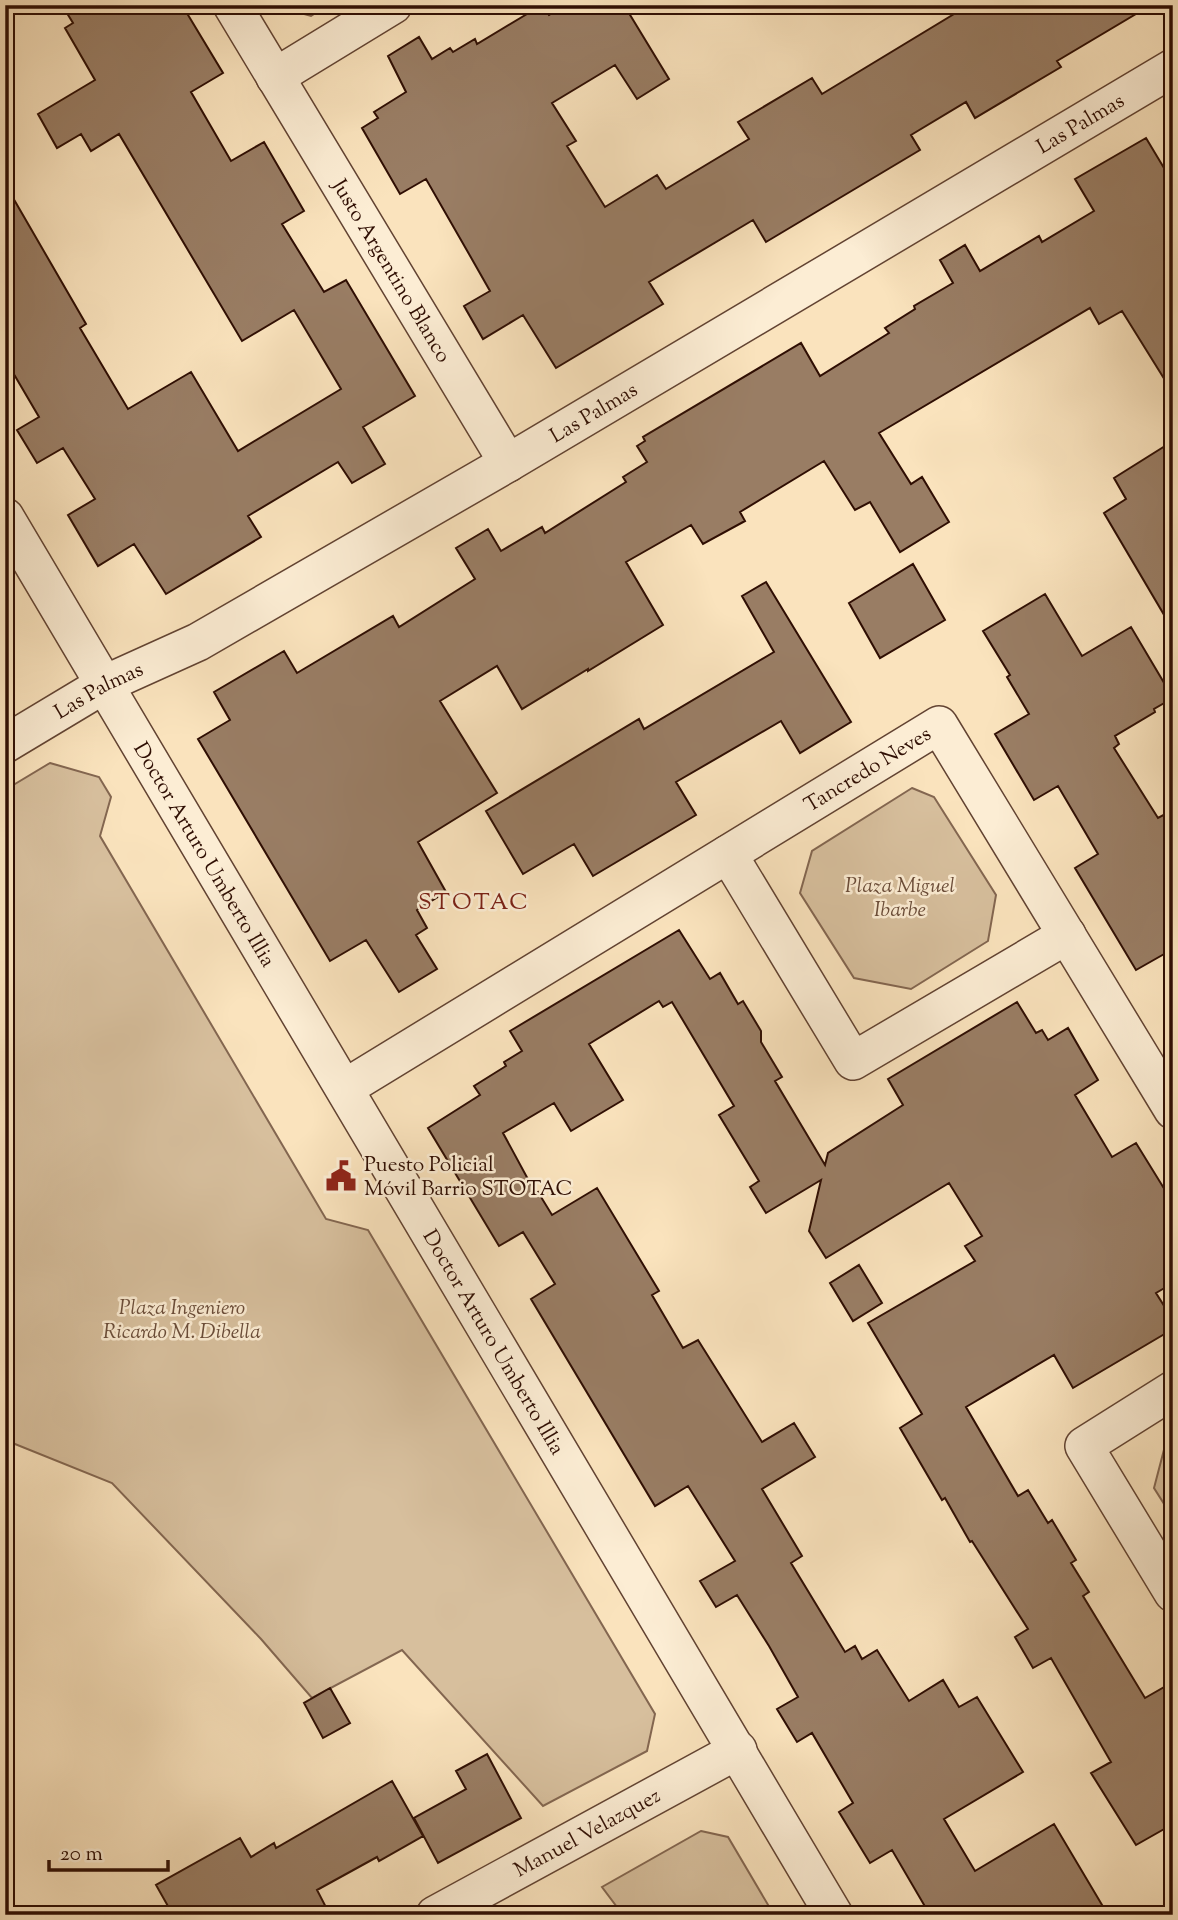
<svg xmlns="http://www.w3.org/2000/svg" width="1178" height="1920" font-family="'Sorts Mill Goudy',serif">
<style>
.green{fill:#d7bf9d;stroke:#836650;stroke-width:2}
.building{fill:#997d64;stroke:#2f0e03;stroke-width:2}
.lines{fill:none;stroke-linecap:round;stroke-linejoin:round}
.minor-casing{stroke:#624332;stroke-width:40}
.minor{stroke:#fcedd4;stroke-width:37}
.labels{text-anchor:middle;stroke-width:5;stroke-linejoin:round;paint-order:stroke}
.street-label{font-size:21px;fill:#2f0e03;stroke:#fcedd4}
.park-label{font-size:21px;font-style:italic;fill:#6a4c39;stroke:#fcedd4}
.poi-label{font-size:21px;fill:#2f0e03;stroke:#fcedd4;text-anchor:start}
.neighbourhood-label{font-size:23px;letter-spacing:2px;fill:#7a1f14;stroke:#fcedd4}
</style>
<rect width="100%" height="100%" fill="#fae3bd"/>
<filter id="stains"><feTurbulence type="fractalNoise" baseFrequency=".00286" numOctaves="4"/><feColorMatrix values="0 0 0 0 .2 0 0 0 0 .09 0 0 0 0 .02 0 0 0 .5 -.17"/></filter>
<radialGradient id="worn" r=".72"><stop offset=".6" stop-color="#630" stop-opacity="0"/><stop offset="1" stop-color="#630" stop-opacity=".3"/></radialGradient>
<path class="green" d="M 289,5 L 328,5 L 311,16 L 293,11 Z
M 50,763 L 99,777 L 111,797 L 100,836 L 326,1219 L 368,1230 L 655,1714 L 647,1751 L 543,1806 L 402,1650 L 312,1698 L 261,1639 L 112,1483 L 5,1440 L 5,790 Z
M 912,788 L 934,797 L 996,895 L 988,941 L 911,989 L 854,978 L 800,893 L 812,851 Z
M 1173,1438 L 1173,1518 L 1154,1488 L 1166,1442 Z
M 701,1831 L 728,1837 L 774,1915 L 623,1915 L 602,1887 Z"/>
<path class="building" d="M 62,5 L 182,5 L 223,73 L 191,92 L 231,161 L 264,142 L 304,211 L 282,224 L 324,292 L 346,280 L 415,396 L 363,427 L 385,464 L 352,483 L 338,462 L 248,516 L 261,537 L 166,594 L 134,544 L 98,566 L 68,515 L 95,499 L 63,448 L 37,463 L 17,430 L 39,417 L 5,359 L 5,184 L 86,324 L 80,328 L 128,409 L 191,372 L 238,451 L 341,389 L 294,310 L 242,341 L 119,134 L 91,151 L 81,134 L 57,148 L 38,114 L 95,80 L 65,28 L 73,23 Z
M 542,5 L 549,15 L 566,5 L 624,5 L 669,79 L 637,99 L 615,65 L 552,103 L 576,141 L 567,146 L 605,207 L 657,175 L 666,189 L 749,139 L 738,122 L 812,78 L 822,94 L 969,5 L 1151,5 L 1057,61 L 1061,67 L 975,118 L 966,102 L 911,135 L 920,150 L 766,242 L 753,220 L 649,282 L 663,304 L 556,368 L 523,315 L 483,339 L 464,306 L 490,291 L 469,254 L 426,179 L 400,194 L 362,128 L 378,118 L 374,112 L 406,92 L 388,56 L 419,37 L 432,59 L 450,48 L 453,52 L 475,39 L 477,44 Z
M 1146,138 L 1173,183 L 1173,393 L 1122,311 L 1099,324 L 1090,308 L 879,433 L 911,484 L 922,477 L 949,522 L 900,552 L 870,502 L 855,510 L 824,461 L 740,512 L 745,521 L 703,544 L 691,525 L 626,562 L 663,625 L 588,671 L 588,669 L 522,709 L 497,666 L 440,701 L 497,793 L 418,842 L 446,892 L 417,910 L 427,928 L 416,935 L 437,969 L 399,992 L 366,940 L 330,961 L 198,739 L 230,720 L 214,692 L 284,651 L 297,673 L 393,616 L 399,627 L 475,579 L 456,548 L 488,529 L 501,551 L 542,527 L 545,533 L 626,482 L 623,477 L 647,462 L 637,446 L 645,441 L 643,437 L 801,343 L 820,376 L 889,333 L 885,328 L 915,309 L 914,306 L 953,283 L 940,260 L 965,245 L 980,271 L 1039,236 L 1042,242 L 1094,211 L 1075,179 Z
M 1173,441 L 1173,630 L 1104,513 L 1126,499 L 1114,478 Z
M 913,564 L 945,620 L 880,658 L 849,603 Z
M 766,582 L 851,722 L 800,753 L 781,721 L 676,782 L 696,815 L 593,876 L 574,844 L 523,874 L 486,811 L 639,719 L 644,729 L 774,652 L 742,596 Z
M 1045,594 L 1082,656 L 1131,627 L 1173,698 L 1154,709 L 1155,712 L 1115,736 L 1119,744 L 1114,748 L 1158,818 L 1173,810 L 1173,949 L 1136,970 L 1075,868 L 1098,854 L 1058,786 L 1034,800 L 995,734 L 1029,714 L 1007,677 L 1010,675 L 983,631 Z
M 679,930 L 710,979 L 720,973 L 738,1004 L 743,1001 L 761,1031 L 761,1042 L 782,1077 L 775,1081 L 825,1165 L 828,1153 L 903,1105 L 888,1079 L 1017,1002 L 1036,1033 L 1042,1030 L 1048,1040 L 1068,1028 L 1098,1080 L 1075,1095 L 1112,1157 L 1136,1143 L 1173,1203 L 1173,1283 L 1156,1293 L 1173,1320 L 1173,1329 L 1073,1388 L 1054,1355 L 966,1407 L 1018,1496 L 1028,1490 L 1048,1523 L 1052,1520 L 1076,1560 L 1071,1563 L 1089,1592 L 1083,1596 L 1145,1698 L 1173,1682 L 1173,1824 L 1136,1845 L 1091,1773 L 1111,1762 L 1051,1658 L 1033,1668 L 1015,1637 L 1028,1629 L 972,1541 L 970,1542 L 945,1498 L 942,1500 L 900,1428 L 922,1414 L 868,1323 L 975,1261 L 965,1246 L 982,1236 L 949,1183 L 826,1258 L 809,1231 L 821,1180 L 766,1213 L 750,1187 L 759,1181 L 719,1115 L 734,1106 L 672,1002 L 663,1007 L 659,1001 L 589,1044 L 623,1100 L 571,1131 L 554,1103 L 503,1133 L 536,1194 L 538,1192 L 552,1215 L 597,1188 L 659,1291 L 652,1295 L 683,1348 L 698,1340 L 762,1442 L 794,1423 L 815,1457 L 762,1489 L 802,1556 L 791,1563 L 845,1652 L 855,1646 L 862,1659 L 877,1650 L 909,1701 L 943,1680 L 959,1707 L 977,1697 L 1023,1772 L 944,1819 L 975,1871 L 1054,1824 L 1108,1915 L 930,1915 L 892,1850 L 870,1863 L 839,1812 L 853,1803 L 812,1733 L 797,1742 L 777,1709 L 798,1697 L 769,1646 L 737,1595 L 716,1607 L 700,1581 L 735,1561 L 688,1486 L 655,1506 L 531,1299 L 555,1284 L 523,1232 L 499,1246 L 428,1128 L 480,1095 L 474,1086 L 506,1066 L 504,1062 L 522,1051 L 510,1031 Z
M 859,1265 L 882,1303 L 853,1321 L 830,1283 Z
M 330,1688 L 350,1723 L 323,1738 L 304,1703 Z
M 487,1754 L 521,1818 L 438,1863 L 414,1818 L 466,1789 L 456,1771 Z
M 392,1781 L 423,1836 L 379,1861 L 377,1857 L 317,1890 L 330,1915 L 173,1915 L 156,1885 L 240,1838 L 251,1857 L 274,1843 L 276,1848 Z"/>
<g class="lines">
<g class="minor-casing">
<g id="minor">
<path id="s1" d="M 232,5 L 508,463"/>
<path d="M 275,77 L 393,5"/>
<path id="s2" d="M 5,517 L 834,1915"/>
<path id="s3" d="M 5,744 L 105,684 L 198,642 L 508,463 L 1173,68"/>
<path d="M 728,854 L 853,1061 L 1067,935"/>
<path id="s4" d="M 345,1088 L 939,725 L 1173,1110"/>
<path d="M 1173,1390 L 1084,1446 L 1173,1593"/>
<path id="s5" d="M 435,1915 L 738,1750"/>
</g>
</g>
<use href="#minor" class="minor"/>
</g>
<defs>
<g id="civic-bare" transform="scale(2.415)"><path d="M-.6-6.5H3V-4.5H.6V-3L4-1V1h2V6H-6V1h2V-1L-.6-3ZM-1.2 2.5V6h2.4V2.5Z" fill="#8f2418" stroke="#fcedd4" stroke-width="2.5" paint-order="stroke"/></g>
</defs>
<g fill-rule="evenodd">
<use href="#civic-bare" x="341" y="1176"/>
</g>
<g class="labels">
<g class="street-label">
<text dy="7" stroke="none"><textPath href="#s3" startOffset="1242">Las Palmas</textPath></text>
<text dy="7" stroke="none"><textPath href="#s1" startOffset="310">Justo Argentino Blanco</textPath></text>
<text dy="7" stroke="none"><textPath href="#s3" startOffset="676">Las Palmas</textPath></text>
<text dy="7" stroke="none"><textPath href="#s3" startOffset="108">Las Palmas</textPath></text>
<text dy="7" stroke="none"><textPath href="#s4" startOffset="612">Tancredo Neves</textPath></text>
<text dy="7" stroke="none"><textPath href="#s2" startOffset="392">Doctor Arturo Umberto Illia</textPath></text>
<text dy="7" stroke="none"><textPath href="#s2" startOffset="959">Doctor Arturo Umberto Illia</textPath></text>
<text dy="7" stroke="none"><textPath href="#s5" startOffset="173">Manuel Velazquez</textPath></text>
</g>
<g class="park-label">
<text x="900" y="892">Plaza Miguel<tspan x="900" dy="24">Ibarbe</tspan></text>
<text x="182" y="1314">Plaza Ingeniero<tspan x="182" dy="24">Ricardo M. Dibella</tspan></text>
</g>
<g class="poi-label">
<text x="364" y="1171">Puesto Policial<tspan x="364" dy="24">Móvil Barrio STOTAC</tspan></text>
</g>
<g class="neighbourhood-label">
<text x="474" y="909">STOTAC</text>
</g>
</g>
<rect width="1178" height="1920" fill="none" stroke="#fae3bd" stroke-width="28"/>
<rect x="7" y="7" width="1164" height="1906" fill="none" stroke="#2f0e03" stroke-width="3.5"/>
<rect x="14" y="14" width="1150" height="1892" fill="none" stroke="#2f0e03" stroke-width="2"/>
<path d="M49 1860v10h119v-10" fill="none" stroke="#2f0e03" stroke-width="3.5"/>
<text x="60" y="1860" font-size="21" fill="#2f0e03" stroke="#fcedd4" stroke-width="5" paint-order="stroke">20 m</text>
<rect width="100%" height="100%" filter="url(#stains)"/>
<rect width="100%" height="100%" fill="url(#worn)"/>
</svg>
